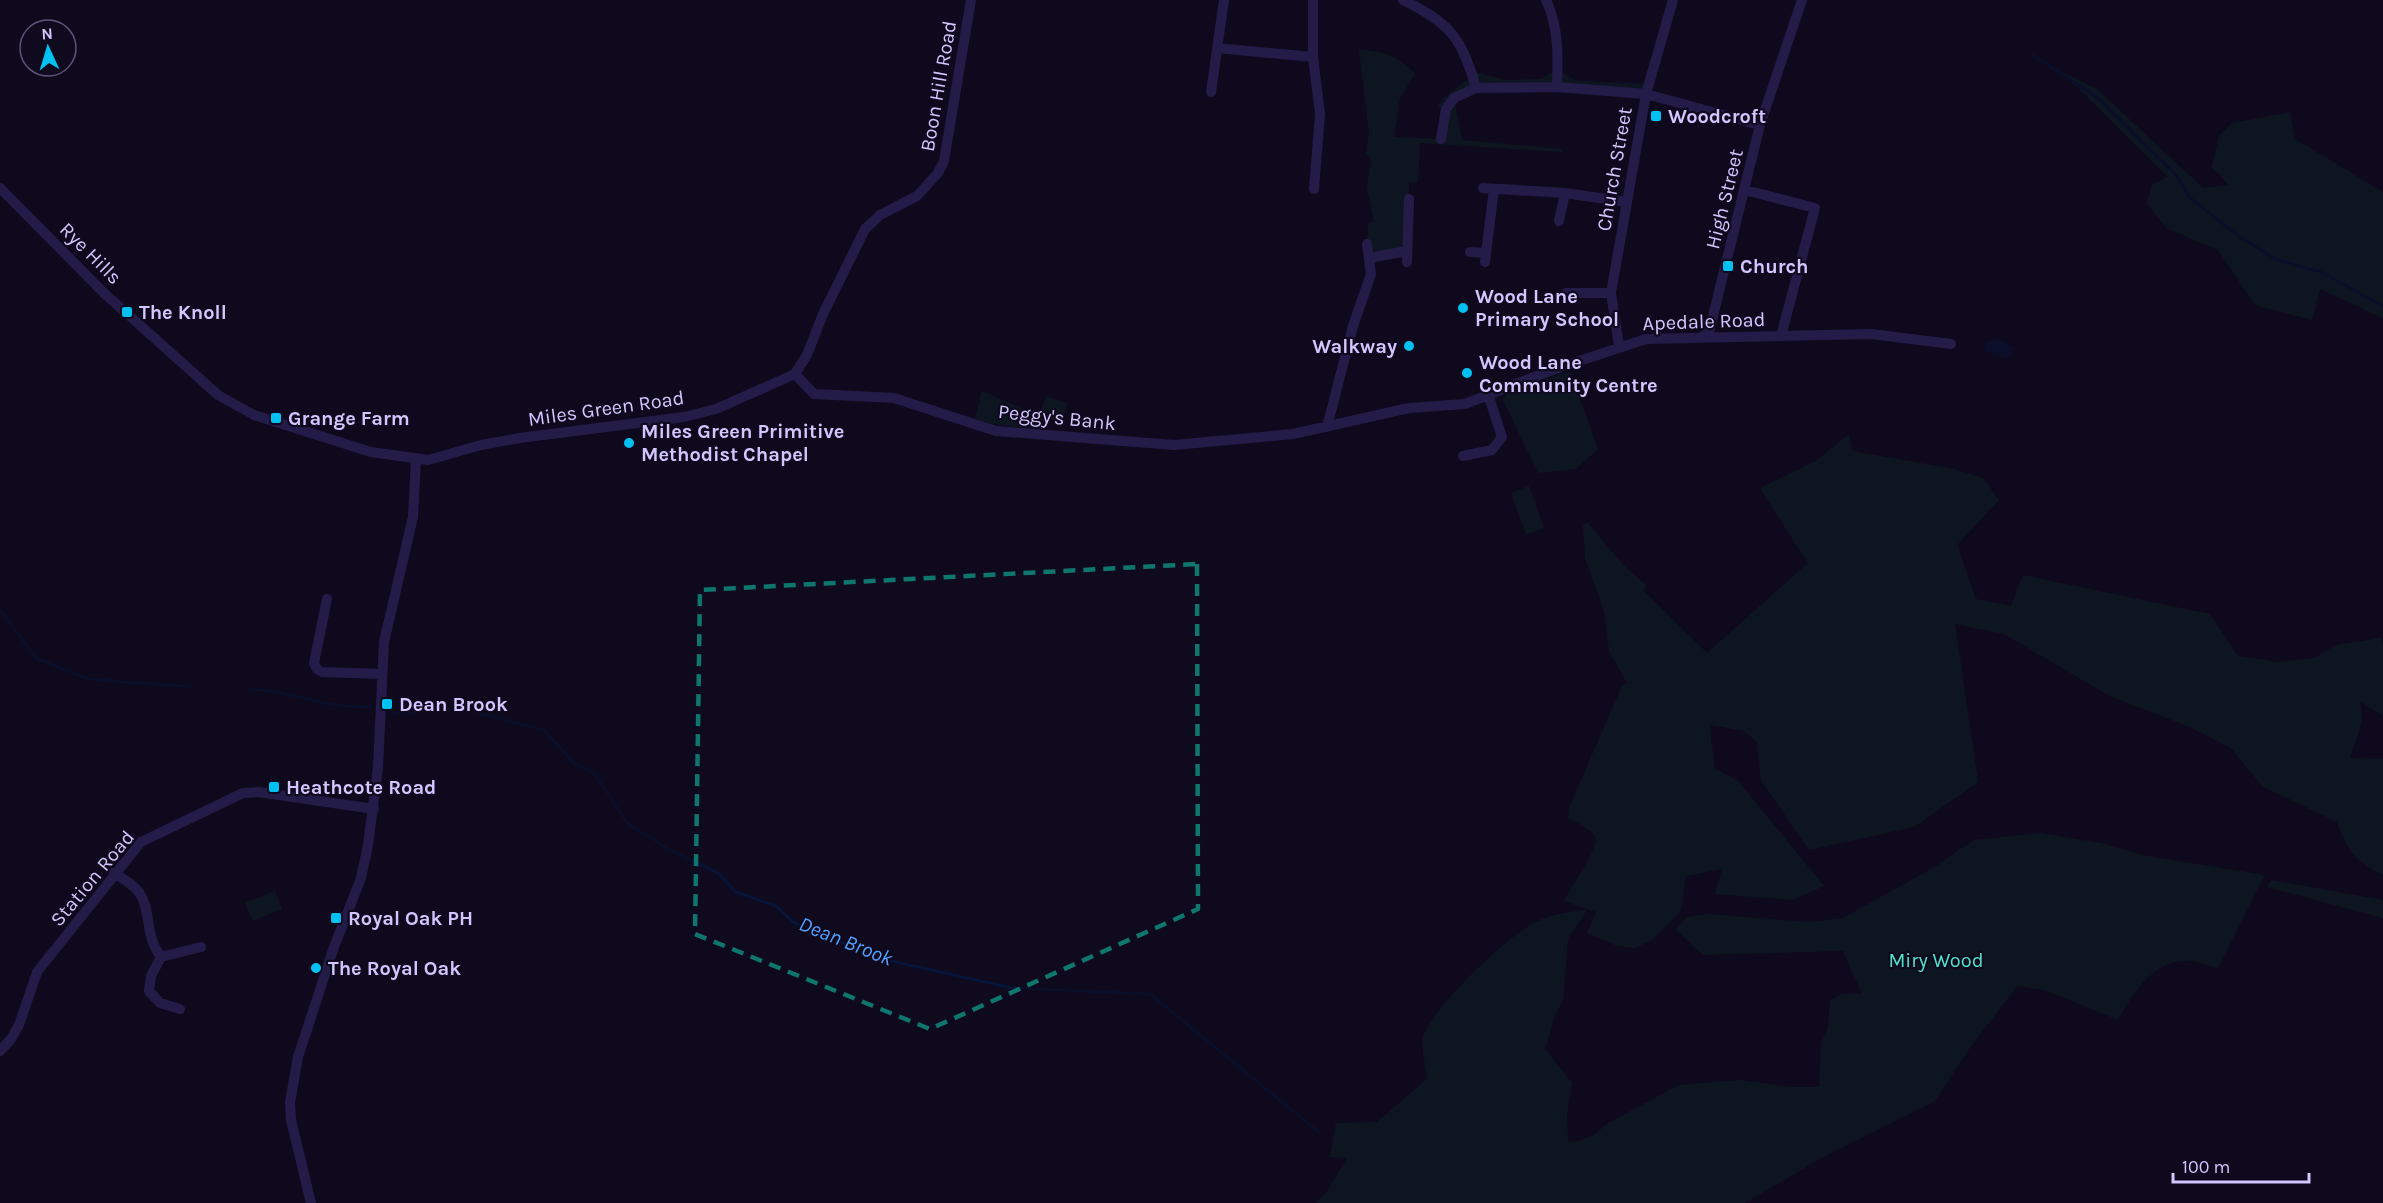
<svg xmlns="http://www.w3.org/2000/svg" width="2383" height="1203" font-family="Karla,sans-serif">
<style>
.green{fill:#0d2527}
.water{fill:#061439}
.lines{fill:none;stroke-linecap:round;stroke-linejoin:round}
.stream{stroke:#061439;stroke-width:3}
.minor{stroke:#3d337e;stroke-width:10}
.marked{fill:none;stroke:#0f766e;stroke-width:4.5;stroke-dasharray:12 8;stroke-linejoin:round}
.poi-dot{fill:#00c1f1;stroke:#0f0a1d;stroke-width:2}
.labels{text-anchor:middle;stroke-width:4.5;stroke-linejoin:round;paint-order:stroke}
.street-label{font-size:20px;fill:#d2c6ff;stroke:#0f0a1d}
.poi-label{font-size:20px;font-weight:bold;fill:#d2c6ff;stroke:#0f0a1d;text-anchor:start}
.park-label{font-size:20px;fill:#4ee3cc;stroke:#0f0a1d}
.water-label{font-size:21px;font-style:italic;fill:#549fff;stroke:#0f0a1d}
</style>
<rect width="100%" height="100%" fill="#0f0a1d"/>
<path class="green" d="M 1359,50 C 1382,51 1399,56 1415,74 L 1400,98 L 1394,137 L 1441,139 L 1445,109 L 1438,107 L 1442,99 L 1472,76 L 1471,71 L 1504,80 L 1541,79 L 1557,70 L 1577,81 L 1649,84 L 1646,94 L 1476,88 L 1454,98 L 1462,140 L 1563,149 L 1563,152 L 1420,143 L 1418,183 L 1409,182 L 1407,251 L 1369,258 L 1367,244 L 1368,223 L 1374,222 L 1367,188 L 1371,159 L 1366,153 L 1369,133 Z
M 2062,72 L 2097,89 L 2203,188 L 2229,185 L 2212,167 L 2219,136 L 2232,123 L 2290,112 L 2295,139 L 2383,192 L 2383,318 L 2320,289 L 2312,320 L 2255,305 L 2218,250 L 2166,228 L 2147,203 L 2152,185 L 2168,177 Z
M 1570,371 L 1598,449 L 1576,469 L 1538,473 L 1503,400 L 1507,392 Z
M 982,391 L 1039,416 L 1046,396 L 1067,403 L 1063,420 L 1040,421 L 1040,429 C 1018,427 998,426 975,419 Z
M 1849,434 L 1852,451 L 1954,469 L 1983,478 L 1999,500 L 1957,545 L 1976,599 L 2011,606 L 2023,575 L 2210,614 L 2238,656 L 2278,662 L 2314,658 L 2336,645 L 2381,638 L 2383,645 L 2383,716 L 2360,701 L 2362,722 L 2350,758 L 2383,759 L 2383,875 C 2355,860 2348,853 2337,822 L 2262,786 L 2231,748 L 2190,727 L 2110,696 L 2004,634 L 1955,624 L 1978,782 L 1914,827 L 1809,850 L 1761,780 L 1757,742 L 1744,731 L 1711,725 C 1709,742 1715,752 1714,768 L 1738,781 L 1824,886 L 1793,900 L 1715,894 L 1722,869 L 1686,876 L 1681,911 L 1652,940 L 1635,948 L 1617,946 L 1587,933 L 1596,912 L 1564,901 C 1570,888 1600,848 1595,837 C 1592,829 1576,823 1568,818 L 1569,808 L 1622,686 L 1627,683 L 1609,651 L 1605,614 L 1585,558 L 1583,525 L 1588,523 L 1623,565 L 1646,585 L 1644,591 L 1707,653 L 1808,563 L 1760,488 L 1816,461 Z
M 1529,486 L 1544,528 L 1526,535 L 1511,493 Z
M 2040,833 L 2101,843 L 2147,856 L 2265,875 L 2218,968 C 2209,966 2200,962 2191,961 C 2155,957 2133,993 2118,1020 L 2045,990 L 2017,986 L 1969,1049 L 1935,1101 L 1821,1158 L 1745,1203 L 1316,1203 L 1328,1190 L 1347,1158 L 1330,1157 L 1336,1123 L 1377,1122 L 1427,1079 C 1426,1067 1421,1050 1423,1038 C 1430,1010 1507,936 1534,923 C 1550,914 1569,912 1587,910 L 1568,939 L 1563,1000 L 1556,1013 L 1545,1049 L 1572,1083 L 1567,1114 L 1568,1141 L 1576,1142 L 1594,1135 L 1608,1123 L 1679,1085 L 1740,1080 L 1791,1087 L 1819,1087 L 1821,1043 L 1828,1027 L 1830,1000 L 1843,994 L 1862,994 L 1843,951 L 1703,955 L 1676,930 L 1687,917 L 1707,914 L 1808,922 L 1843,918 L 1933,868 L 1974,840 Z
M 2271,880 L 2383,900 L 2383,918 L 2267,887 Z
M 275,891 L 282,909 L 253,921 L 245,903 Z"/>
<path class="water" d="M 1996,338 L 2013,347 L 2011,356 L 2005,358 L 1987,352 L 1984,344 Z"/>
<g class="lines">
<path class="stream" d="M 2033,55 L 2098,98 L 2176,175 L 2190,198 L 2240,237 L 2277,260 L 2321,272 L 2383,306
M 0,610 L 36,658 L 88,679 L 191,687
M 248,689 C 290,690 328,710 370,706
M 395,713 L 464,709 L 544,730 L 574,763 L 595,774 L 627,823 L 668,849 L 718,873 L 736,892 L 776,906 L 793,922 L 878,958 L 1012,988 L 1150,994 L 1320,1133"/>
<path class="minor" d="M 1313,0 L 1313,57 L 1320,114 L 1314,189
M 1403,0 C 1450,23 1462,38 1476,88
M 1546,0 C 1559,27 1558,58 1557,87
M 1217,48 L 1313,57
M 1211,92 L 1224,0
M 1441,139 L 1446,109 L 1454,98 L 1476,88 L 1557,87 L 1646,94 L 1760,125
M 0,188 L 104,293 L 218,395 L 254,415 L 371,452 L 428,460 L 481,445 L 520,438 L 684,417 L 716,409 L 795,374
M 1483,188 L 1565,193 L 1626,202
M 1745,190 L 1815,208 L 1781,336
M 1559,221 L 1565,193
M 1470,252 L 1486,253
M 1369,258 L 1407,251
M 1407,262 L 1409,199
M 1485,262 L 1494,189
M 1566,293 L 1611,293
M 1702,337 L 1709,332 L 1760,125 L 1802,0
M 1619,346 L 1611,293 L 1646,94 L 1673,0
M 795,374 L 814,394 L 894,398 L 996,431 L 1174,445 L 1293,434 L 1409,408 L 1465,404 L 1552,370 L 1646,339 L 1871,334 L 1951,344
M 795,374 L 807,355 L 823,314 L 865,229 L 880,215 L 917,196 L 938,173 L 944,161 L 971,0
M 1327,427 L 1353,326 L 1371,274 L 1367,244
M 1463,456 L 1492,450 L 1502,437 L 1489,397
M 327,599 L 314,663 L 317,669 L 322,672 L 382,674
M 114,873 C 123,879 135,885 140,894 C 152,912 144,935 161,957 L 201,947
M 161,957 L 151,976 L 149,991 L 160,1003 L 180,1009
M 0,1051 L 11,1039 L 19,1025 L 37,972 L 141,842 L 243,793 L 259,792 L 374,809
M 311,1203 L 291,1120 L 290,1102 L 298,1057 L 334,947 L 361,878 L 368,845 L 378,767 L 384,642 L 413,517 L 416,460"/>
</g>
<path d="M0 0H2383V1203H0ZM 1197,564 L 1198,909 L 930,1029 L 695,934 L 700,590 Z" fill="#0f0a1d" fill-opacity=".55" fill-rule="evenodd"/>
<path class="marked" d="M 1197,564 L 1198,909 L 930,1029 L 695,934 L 700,590 Z"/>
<g class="poi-dot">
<rect x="1650" y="110" width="12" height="12" rx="3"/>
<rect x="1722" y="260" width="12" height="12" rx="3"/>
<circle cx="1463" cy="308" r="6"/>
<rect x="121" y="306" width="12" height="12" rx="3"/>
<circle cx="1409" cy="346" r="6"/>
<circle cx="1467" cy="373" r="6"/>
<rect x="270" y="412" width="12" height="12" rx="3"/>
<circle cx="629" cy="443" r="6"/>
<rect x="381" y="698" width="12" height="12" rx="3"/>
<rect x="268" y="781" width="12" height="12" rx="3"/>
<rect x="330" y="912" width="12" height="12" rx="3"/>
<circle cx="316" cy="968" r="6"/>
</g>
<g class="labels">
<g class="street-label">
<text transform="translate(938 86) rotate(-80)" y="7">Boon Hill Road</text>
<text transform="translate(1614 169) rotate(-80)" y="7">Church Street</text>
<text transform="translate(1724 199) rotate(-76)" y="7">High Street</text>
<text transform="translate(91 253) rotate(45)" y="7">Rye Hills</text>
<text transform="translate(1704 321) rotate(-2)" y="7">Apedale Road</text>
<text transform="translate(606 408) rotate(-8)" y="7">Miles Green Road</text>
<text transform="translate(1057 417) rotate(6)" y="7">Peggy's Bank</text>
<text transform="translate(92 878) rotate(-50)" y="7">Station Road</text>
</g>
<g class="poi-label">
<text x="1668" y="123">Woodcroft</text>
<text x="1740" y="273">Church</text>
<text x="1475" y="303">Wood Lane<tspan x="1475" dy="23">Primary School</tspan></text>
<text x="139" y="319">The Knoll</text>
<text x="1397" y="353" text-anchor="end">Walkway</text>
<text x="1479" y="369">Wood Lane<tspan x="1479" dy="23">Community Centre</tspan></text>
<text x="288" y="425">Grange Farm</text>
<text x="641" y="438">Miles Green Primitive<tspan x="641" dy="23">Methodist Chapel</tspan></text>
<text x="399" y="711">Dean Brook</text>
<text x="286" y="794">Heathcote Road</text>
<text x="348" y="925">Royal Oak PH</text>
<text x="328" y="975">The Royal Oak</text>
</g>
<g class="park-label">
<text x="1936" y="967">Miry Wood</text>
</g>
<g class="water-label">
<text transform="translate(846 941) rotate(22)" y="7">Dean Brook</text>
</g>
</g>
<g transform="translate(48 48) rotate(356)"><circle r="28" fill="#0f0a1d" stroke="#5d5577" stroke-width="1.5"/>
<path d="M0-4.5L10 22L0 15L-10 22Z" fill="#00c1f1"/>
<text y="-9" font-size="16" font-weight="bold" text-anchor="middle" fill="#d2c6ff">N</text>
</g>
<path d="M2173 1173v9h136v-9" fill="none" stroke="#d2c6ff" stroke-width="3"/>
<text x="2182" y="1173" font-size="18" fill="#d2c6ff" stroke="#0f0a1d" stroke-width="4.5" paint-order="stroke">100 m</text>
</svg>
